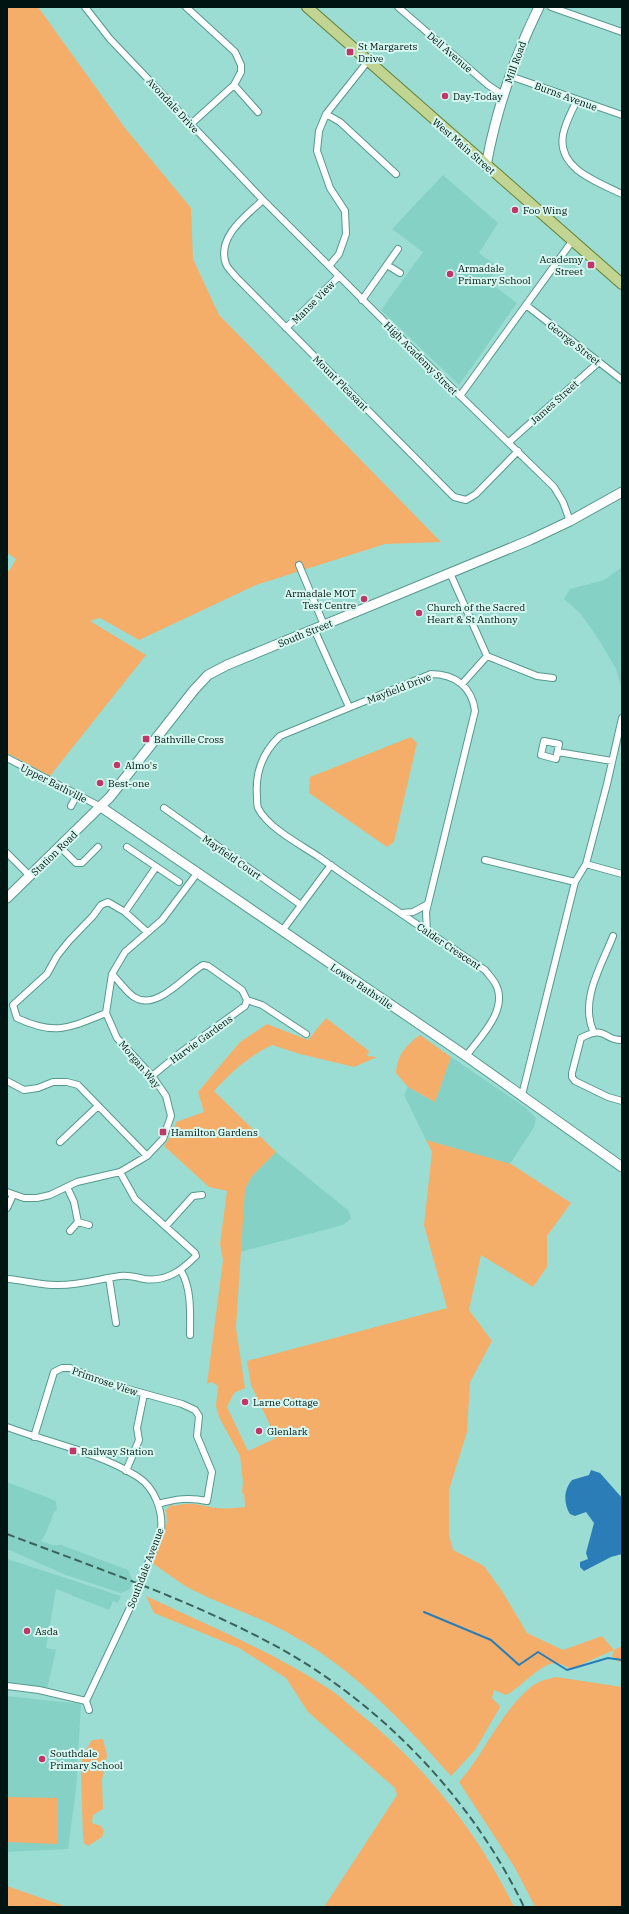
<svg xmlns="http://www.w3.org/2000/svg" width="629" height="1914" font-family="'IBM Plex Serif',serif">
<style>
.built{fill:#85d1c5}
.green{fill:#f4ae6a}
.water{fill:#2b7db7}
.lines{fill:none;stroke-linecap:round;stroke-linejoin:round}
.stream{stroke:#2b7db7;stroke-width:2}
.street-casing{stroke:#57988e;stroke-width:8}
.secondary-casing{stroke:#57988e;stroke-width:11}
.primary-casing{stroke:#627e35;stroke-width:12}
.street{stroke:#fff;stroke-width:6}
.secondary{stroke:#fff;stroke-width:9}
.primary{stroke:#c1d491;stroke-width:10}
.rail{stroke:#3c625c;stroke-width:2;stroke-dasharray:8 4;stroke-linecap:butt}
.poi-dot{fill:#c13567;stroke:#d7f7f1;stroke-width:1.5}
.labels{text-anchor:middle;stroke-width:4;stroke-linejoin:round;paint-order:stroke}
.poi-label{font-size:10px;fill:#001512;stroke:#d7f7f1;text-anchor:start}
.street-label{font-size:10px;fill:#001512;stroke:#d7f7f1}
</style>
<rect width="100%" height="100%" fill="#9bddd3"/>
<path class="built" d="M 443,175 L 498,223 L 479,253 L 498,267 L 488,281 L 517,303 L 459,385 L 381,310 L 423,252 L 392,229 Z
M 622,567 L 622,690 L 616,669 L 599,640 L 581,614 L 564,599 L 570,589 L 604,580 Z
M 451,1057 L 525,1107 L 536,1118 L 534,1127 L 510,1164 L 426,1140 L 404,1095 L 408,1087 L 435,1102 Z
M 276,1152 L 349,1211 L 351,1219 L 343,1225 L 240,1252 L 245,1189 L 252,1176 Z
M 7,1482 L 56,1501 L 57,1510 L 54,1512 L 46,1533 L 41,1541 L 52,1545 L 61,1545 L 128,1570 L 133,1581 L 130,1589 L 121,1593 L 66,1575 L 7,1549 Z
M 7,1559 L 121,1596 L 118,1603 L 113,1601 L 109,1610 L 56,1589 L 46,1648 L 56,1650 L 47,1689 L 18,1683 L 7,1684 Z
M 7,1696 L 81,1704 L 76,1790 L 68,1849 L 7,1852 Z"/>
<path class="green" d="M 7,7 L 38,7 L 125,128 L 191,208 L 193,259 L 219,315 L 441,542 L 385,544 L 256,585 L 139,640 L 100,618 L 90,621 L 146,655 L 50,776 L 7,753 L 7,570 L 9,571 L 16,559 L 7,553 Z
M 411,737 L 417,743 L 394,842 L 387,847 L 309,793 L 310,777 Z
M 326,1018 L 369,1051 L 367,1056 L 377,1057 L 354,1067 L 300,1054 L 272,1045 C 249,1056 231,1072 214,1091 L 276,1152 L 252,1176 L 245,1189 L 236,1328 L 245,1388 L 234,1393 L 227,1407 L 248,1451 L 276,1438 L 251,1385 L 247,1361 L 447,1308 L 424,1225 L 432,1152 L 426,1140 L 511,1164 L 571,1203 L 547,1236 L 547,1267 L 533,1287 L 481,1255 L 469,1310 L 492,1341 L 470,1382 L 467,1432 L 449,1490 L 449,1535 L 453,1550 L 484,1566 L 502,1591 L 527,1633 L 563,1650 L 602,1636 L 614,1650 L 622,1646 L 622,1661 L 619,1662 L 612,1656 L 614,1650 L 571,1669 C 566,1667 560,1663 556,1663 C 540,1663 521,1688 506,1695 L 494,1690 L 492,1698 L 500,1706 L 499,1709 L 475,1750 L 451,1776 C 405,1724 356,1671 295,1637 C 264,1618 228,1608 195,1591 C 180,1584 166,1572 152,1563 L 167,1522 L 166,1510 L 172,1504 L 173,1506 C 195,1501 196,1505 216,1508 C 225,1509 236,1508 245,1507 L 244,1494 L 242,1493 L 243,1482 L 240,1456 L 219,1417 L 216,1406 L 218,1386 L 212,1382 L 207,1384 L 223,1260 L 220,1244 L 227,1191 L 209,1187 L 164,1146 L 172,1134 L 176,1122 L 204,1112 L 198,1092 L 240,1042 L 267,1024 L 308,1040 Z
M 420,1035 L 451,1057 L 435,1102 L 408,1087 L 396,1073 C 397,1055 406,1045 420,1035 Z
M 146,1596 C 206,1625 270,1650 326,1687 C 338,1694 348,1704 359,1713 C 424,1765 478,1832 514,1907 L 324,1907 L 397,1795 L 395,1788 L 308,1712 L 286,1678 L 239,1648 L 154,1613 Z
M 556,1677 L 622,1687 L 622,1907 L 535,1907 L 515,1868 L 459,1782 C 485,1753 500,1712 531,1687 C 537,1681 548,1679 556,1677 Z
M 103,1739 L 107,1755 L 102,1780 L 103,1809 L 93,1815 L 92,1823 L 101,1826 L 104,1831 L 102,1837 L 88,1846 L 84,1843 L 83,1836 L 81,1774 L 82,1756 L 92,1740 Z
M 7,1797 L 58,1798 L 57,1844 L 7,1842 Z
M 7,1886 L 67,1907 L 7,1907 Z"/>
<path class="water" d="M 591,1470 L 600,1473 L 622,1498 L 622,1554 L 611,1557 L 584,1571 L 580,1567 L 580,1562 L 588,1559 L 586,1553 L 594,1523 L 586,1512 L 575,1516 L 570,1514 C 563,1503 564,1489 572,1480 L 589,1475 Z"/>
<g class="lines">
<path class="stream" d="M 424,1612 L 491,1640 L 519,1665 L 538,1652 L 567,1670 L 608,1658 L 622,1660"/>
<g class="street-casing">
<path id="street" d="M 85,7 L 110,39 L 263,200 L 414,351 L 554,487 L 563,502 L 570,521
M 186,7 L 235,52 L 241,65 L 241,72 L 234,85 L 191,124
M 398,7 L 488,85 L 503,95
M 551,7 L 622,32
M 510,76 L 622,115
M 234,85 L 258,112
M 577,100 C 572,111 565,123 563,135 C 557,169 598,182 622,194
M 326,114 L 340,122 L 396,174
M 263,200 C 247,215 216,237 226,264 C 228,269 233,273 236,277 L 454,497 L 466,500 L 476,494 L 518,451
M 387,265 L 400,273
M 329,266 L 339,254 L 346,234 L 345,211 L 330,188 L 317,151 L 319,131 L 326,114 L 368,61
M 362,300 L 398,249
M 526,305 L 622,380
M 286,328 L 339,276
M 460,396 L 573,240
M 509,442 L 599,362
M 299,565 L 324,625
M 450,573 L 487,656 L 537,676 L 553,678
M 314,629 L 349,707
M 462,684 L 487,656
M 544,741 L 559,744 L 556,759 L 541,755 Z
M 558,752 L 612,761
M 7,758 L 101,807
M 71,806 L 77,795
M 164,808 L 301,905
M 60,847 L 76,863 L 82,863 L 98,847
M 127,847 L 179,882
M 7,853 L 30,876
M 485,860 L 575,882
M 586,864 L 622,874
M 125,912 L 156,867
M 401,913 L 413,912 L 428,904
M 282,931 L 331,865
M 427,931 L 426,912 L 475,711 C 472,687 455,674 431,674 L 280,736 C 262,753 255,772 257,796 C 257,800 257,805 258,808 C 268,828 301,845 319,857 C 374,896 430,933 485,970 C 488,974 492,978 495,983 C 510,1009 480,1037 466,1056
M 112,974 C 118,980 127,993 134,997 C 157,1012 185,975 203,965 L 208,966 L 242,990 L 247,1000 L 245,1006 L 180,1053 L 152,1076
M 247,1000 L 262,1005 L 306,1034
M 106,1013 C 69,1028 55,1036 17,1018 L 13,1005 L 47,974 L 57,956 L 69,941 L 93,916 L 101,905 L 108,902 L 125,912 L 147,932
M 593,1031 C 580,999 601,967 613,936
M 622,1040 C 603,1041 607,1024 581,1038 L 572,1073 L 572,1077 L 575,1081 L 608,1097 L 622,1101
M 7,1081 L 24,1090 L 38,1088 L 53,1082 L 67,1082 L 78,1085 L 147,1156
M 522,1095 L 575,882 L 586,864 L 607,784 L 622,718
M 60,1142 L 98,1106
M 67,1187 L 74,1202 L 78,1222
M 7,1192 L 24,1198 L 37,1198 L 50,1195 L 77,1182 L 120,1172 L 147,1156 L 163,1139 L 171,1116 L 166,1096 L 152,1076 L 117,1038 L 106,1013 L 112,974 L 125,952 L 162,920 L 198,872
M 7,1208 L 13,1195
M 166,1226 L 193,1196 L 202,1195
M 70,1231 L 78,1222 L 89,1225
M 181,1271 C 192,1289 190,1315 190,1335
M 109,1278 L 116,1323
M 7,1279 C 25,1280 41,1286 59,1285 C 80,1285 99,1279 120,1276 C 128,1275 136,1277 144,1279 C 166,1282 181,1271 196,1256 L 195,1253 L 135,1199 L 120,1172
M 7,1427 C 50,1443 98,1452 138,1477 C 155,1488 163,1511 161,1530 L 136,1595 L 86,1701
M 34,1437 L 54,1372 L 62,1368 L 70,1368 L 106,1383 L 182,1404 L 195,1410 L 199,1416 L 197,1436 L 212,1472 L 207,1501 C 189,1497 176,1499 158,1504
M 126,1471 L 139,1440 L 137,1428 L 144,1394
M 7,1686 L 39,1690 L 86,1701
M 86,1701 L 89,1710"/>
</g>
<g class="secondary-casing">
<path id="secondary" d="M 486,166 C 496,110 514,58 539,7
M 101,807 L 466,1056 L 622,1167
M 7,898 L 110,797 L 194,690 L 208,675 L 227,665 L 530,540 L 570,521 L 622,492"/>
</g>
<g class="primary-casing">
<path id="primary" d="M 307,7 L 622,284"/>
</g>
<use href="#street" class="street"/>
<use href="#secondary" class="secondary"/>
<use href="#primary" class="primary"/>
<path class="rail" d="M 7,1534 C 96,1568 188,1599 272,1644 C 379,1701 472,1798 524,1907"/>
</g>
<g class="poi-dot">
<rect x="346" y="48" width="8" height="8" rx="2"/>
<circle cx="445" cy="96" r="4"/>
<circle cx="515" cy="210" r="4"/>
<rect x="587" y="261" width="8" height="8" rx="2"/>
<circle cx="450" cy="274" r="4"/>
<circle cx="364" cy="599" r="4"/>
<circle cx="419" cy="613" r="4"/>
<rect x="142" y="735" width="8" height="8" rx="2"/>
<circle cx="117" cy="765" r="4"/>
<circle cx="100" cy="783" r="4"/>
<rect x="159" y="1128" width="8" height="8" rx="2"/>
<circle cx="245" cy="1402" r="4"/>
<circle cx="259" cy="1431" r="4"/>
<rect x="69" y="1447" width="8" height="8" rx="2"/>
<circle cx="27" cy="1631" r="4"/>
<circle cx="42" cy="1759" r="4"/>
</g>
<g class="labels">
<g class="poi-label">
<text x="358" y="50">St Margarets<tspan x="358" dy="12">Drive</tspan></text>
<text x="453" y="100">Day-Today</text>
<text x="523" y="214">Foo Wing</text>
<text x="583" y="263" text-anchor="end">Academy<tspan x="583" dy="12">Street</tspan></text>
<text x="458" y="272">Armadale<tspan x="458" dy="12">Primary School</tspan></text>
<text x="356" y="597" text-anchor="end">Armadale MOT<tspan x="356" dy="12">Test Centre</tspan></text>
<text x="427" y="611">Church of the Sacred<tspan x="427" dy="12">Heart &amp; St Anthony</tspan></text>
<text x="154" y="743">Bathville Cross</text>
<text x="125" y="769">Almo's</text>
<text x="108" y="787">Best-one</text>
<text x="171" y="1136">Hamilton Gardens</text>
<text x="253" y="1406">Larne Cottage</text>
<text x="267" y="1435">Glenlark</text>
<text x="81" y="1455">Railway Station</text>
<text x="35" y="1635">Asda</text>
<text x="50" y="1757">Southdale<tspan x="50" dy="12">Primary School</tspan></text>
</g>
<g class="street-label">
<text transform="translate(450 52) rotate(41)" y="4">Dell Avenue</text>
<text transform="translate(515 62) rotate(-70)" y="4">Mill Road</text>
<text transform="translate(566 96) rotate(20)" y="4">Burns Avenue</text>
<text transform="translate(173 105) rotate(47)" y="4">Avondale Drive</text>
<text transform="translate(464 146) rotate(41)" y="4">West Main Street</text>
<text transform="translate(313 302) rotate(-45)" y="4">Manse View</text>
<text transform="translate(574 343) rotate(38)" y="4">George Street</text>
<text transform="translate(421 358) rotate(45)" y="4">High Academy Street</text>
<text transform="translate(341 383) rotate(45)" y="4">Mount Pleasant</text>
<text transform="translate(554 402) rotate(-42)" y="4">James Street</text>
<text transform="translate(305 633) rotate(-22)" y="4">South Street</text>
<text transform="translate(399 688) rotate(-21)" y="4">Mayfield Drive</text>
<text transform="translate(54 783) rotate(27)" y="4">Upper Bathville</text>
<text transform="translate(54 853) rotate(-44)" y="4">Station Road</text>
<text transform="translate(232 857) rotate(35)" y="4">Mayfield Court</text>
<text transform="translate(449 946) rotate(34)" y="4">Calder Crescent</text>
<text transform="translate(362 986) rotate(34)" y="4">Lower Bathville</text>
<text transform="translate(201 1039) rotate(-36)" y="4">Harvie Gardens</text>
<text transform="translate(140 1064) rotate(50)" y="4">Morgan Way</text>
<text transform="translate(105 1381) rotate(19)" y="4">Primrose View</text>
<text transform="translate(145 1568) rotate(-69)" y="4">Southdale Avenue</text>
</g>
</g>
<rect width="629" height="1914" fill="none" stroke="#001512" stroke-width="16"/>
</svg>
